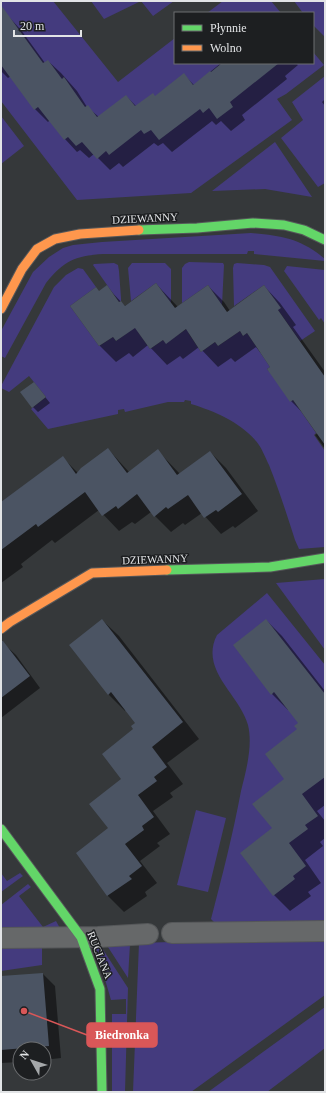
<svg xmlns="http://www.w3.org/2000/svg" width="326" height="1093" font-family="'Times New Roman',serif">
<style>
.green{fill:#443b7e}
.shadow{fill:#0007}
.building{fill:#4b5463}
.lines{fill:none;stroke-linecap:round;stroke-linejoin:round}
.street-casing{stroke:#555759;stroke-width:22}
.fast-casing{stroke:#555759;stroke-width:11}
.slow-casing{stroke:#555759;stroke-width:11}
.street{stroke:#666869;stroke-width:20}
.fast{stroke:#63d668;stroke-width:9}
.slow{stroke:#ff974d;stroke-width:9}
.labels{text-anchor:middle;stroke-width:3;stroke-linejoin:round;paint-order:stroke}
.street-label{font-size:11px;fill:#e2e4e6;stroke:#1d1f21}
.leader{fill:none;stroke:#d95758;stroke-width:1.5}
.callout-dot{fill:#d95758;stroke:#1d1f21;stroke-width:1.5}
.callout{fill:#d95758;stroke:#d95758;stroke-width:1.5}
.callout-label{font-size:12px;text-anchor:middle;font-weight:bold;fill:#fff}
</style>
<rect width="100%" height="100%" fill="#35383a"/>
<path class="green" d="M 1,1 L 53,1 L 118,82 L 175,38 L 175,63 L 313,63 L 313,52 L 324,65 L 286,94 L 277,99 L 292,120 L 191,193 L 77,200 L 1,101 Z
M 91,1 L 174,1 L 153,16 L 141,1 L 104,19 Z
M 223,1 L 271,1 L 281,13 L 207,13 Z
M 294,1 L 325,1 L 325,37 L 313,25 L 313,13 L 303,13 Z
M 325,76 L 325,183 L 318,187 L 281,138 L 303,120 L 292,102 Z
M 1,116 L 24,146 L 1,164 Z
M 275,142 L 312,197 L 265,189 L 212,191 Z
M 251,233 C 282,236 300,238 325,259 L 325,261 L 254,254 L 254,251 L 248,251 L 247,254 L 103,254 C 74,256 64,261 46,283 L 5,358 L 1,356 L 1,331 L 33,272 L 49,257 L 63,248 L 73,245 L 102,242 Z
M 189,262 L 223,263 L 224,265 L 222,305 L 208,285 L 182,303 L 182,268 L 185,264 Z
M 114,263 L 118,265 L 119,271 L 121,298 L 121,301 L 119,302 L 93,265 L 94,264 Z
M 132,263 L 165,263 L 171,269 L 171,303 L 156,283 L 131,301 L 128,268 Z
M 237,263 L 264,265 L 270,267 L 315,331 L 300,341 L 278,310 L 264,285 L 234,306 L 233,268 L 234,264 Z
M 287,266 L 325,270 L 325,324 L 321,318 L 319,320 L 287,275 L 284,271 Z
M 78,268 L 83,269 L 96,287 L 70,306 L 99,346 L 113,337 L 116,341 L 137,326 L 138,332 L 150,349 L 163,340 L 166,343 L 188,328 L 189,334 L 201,352 L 215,342 L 218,346 L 240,331 L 243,336 L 247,333 L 270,367 L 267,369 L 293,400 L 316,433 L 314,435 L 325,451 L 325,547 L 299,549 L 295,540 C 287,515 279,490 269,465 C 265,457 262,448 256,441 C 240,422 214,411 191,404 L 191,401 L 185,400 L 184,402 L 168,402 L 125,412 L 124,409 L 118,410 L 118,414 L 48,429 L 31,409 L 46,397 L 29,376 L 9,392 L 1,388 L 1,386 L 54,287 L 66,275 Z
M 325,579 L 325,650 L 276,583 Z
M 267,593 L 325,665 L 325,923 L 217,925 L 211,919 C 222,877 233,834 241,791 C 246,771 253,746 248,725 C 240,695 199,670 217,635 Z
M 196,810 L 226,818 L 208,892 L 177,885 Z
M 1,873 L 7,881 L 20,873 L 23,876 L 1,892 Z
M 28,884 L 31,887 L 19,896 L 43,927 L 56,921 L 61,930 L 1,931 L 1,905 Z
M 325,937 L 325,995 L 191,1092 L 133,1092 L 139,943 Z
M 106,944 L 130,944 L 128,978 Z
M 95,945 L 100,945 L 128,988 L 125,1092 L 112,1092 L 112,1014 L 126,1014 L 126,999 L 111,1000 Z
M 42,946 L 42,965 L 1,971 L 1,947 Z
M 325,1007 L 325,1048 L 267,1092 L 208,1092 Z"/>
<path class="shadow" d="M 1,15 L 9,17 L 21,30 L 45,63 L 48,61 L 61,73 L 77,91 L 87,107 L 99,117 L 126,96 L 136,106 L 156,97 L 184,75 L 194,85 L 221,63 L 296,63 L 298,65 L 285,76 L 287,79 L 242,115 L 245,120 L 231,131 L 221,121 L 216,125 L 212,121 L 172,152 L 163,143 L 158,146 L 154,143 L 123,167 L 119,163 L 110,170 L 94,154 L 89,158 L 80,150 L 77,152 L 65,139 L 50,120 L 48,122 L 35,109 L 11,76 L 8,78 L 1,71 Z
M 325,99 L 325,106 L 322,102 Z
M 156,284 L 178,307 L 208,286 L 224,302 L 230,311 L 264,286 L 280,303 L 296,325 L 293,327 L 325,372 L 325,449 L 315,435 L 318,433 L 305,415 L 291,401 L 272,367 L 256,347 L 235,362 L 231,358 L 218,367 L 199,347 L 183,359 L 180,356 L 167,365 L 148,345 L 133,357 L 129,353 L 116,362 L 100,346 L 71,306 L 100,292 L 106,286 L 125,306 Z
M 38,388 L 50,403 L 38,412 L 33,407 Z
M 108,449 L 129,472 L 158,451 L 180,474 L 210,452 L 226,468 L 258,511 L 235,528 L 233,526 L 221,534 L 202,513 L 185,525 L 183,523 L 171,532 L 151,512 L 135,524 L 132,522 L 119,531 L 99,510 L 55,543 L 52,540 L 21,564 L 23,567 L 1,583 L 1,503 L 62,457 L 78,473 Z
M 102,620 L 119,636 L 199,739 L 167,763 L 183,784 L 170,793 L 173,797 L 153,811 L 170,834 L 157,843 L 160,846 L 140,861 L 157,883 L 145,892 L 147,896 L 124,912 L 108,896 L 78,853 L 110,829 L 136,723 L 126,710 L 125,711 L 108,694 Z
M 266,620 L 282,636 L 325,691 L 325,805 L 317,811 L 325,821 L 325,838 L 320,842 L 323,846 L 305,860 L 321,883 L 308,892 L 311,896 L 290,911 L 274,895 L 273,828 L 299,723 L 289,710 L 288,710 L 272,694 Z
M 4,644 L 16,655 L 40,688 L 1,718 L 1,647 Z
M 43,974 L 55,986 L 61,1058 L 44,1060 L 44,1049 L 20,1049 L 20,1062 L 1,1063 L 1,977 Z"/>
<path class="building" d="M 1,5 L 43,63 L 48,60 L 62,79 L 64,77 L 85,107 L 88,105 L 97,117 L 126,95 L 135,106 L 153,93 L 155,96 L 184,73 L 193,85 L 210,71 L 211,72 L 222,63 L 279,63 L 230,102 L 233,107 L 217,119 L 209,108 L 203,113 L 200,109 L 159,140 L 151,130 L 144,134 L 141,130 L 109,155 L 106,151 L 97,159 L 82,142 L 76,146 L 68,137 L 64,140 L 38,107 L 34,110 L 1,65 Z
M 156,283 L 175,308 L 208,285 L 227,312 L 264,285 L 281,308 L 278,310 L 325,377 L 325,445 L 293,400 L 290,402 L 267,369 L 270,367 L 247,333 L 243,336 L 240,331 L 218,346 L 215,342 L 201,352 L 186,329 L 166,344 L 163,340 L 150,349 L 135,328 L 116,341 L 113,337 L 99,346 L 70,306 L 96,287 L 99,291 L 107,285 L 119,302 L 121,301 L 125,306 Z
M 34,382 L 46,397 L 32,408 L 20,392 Z
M 108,448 L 127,473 L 158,449 L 177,475 L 210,451 L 242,494 L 218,512 L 216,510 L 204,518 L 188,495 L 168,509 L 166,507 L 154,517 L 137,494 L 118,509 L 116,506 L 102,516 L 85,492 L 38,527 L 36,524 L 1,550 L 1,502 L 63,456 L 76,474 L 81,468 Z
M 102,619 L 183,722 L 152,747 L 167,767 L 154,777 L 157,781 L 138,795 L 154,817 L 142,826 L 144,830 L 125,844 L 142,866 L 129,876 L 132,879 L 107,896 L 76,853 L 108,828 L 89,804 L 121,779 L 102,754 L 133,729 L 131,726 L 135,723 L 111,692 L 108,695 L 69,645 Z
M 266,619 L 325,694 L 325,777 L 302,794 L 318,816 L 305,825 L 308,829 L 289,843 L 306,866 L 293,876 L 295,879 L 273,896 L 240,853 L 272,828 L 252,804 L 284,779 L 265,754 L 297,729 L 294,726 L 298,723 L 274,692 L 271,695 L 233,645 Z
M 1,641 L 3,641 L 30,676 L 1,698 Z
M 43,973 L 49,1046 L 1,1050 L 1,976 Z"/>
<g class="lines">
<g class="street-casing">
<path id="street" d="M 172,933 L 325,931
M 1,938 L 98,937 L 148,934"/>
</g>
<g class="fast-casing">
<path id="fast" d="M 139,230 L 197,228 L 253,223 L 284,225 L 304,230 L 325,240
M 167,570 L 270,567 L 325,558
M 1,829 L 81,937 L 100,989 L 102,1092"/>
</g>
<g class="slow-casing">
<path id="slow" d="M 1,309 L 22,269 L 37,249 L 55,239 L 80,234 L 139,230
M 1,629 L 10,622 L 92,573 L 167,570"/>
</g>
<use href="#street" class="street"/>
<use href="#fast" class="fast"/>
<use href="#slow" class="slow"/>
</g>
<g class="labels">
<g class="street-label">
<text transform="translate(145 218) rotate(-3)" y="4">DZIEWANNY</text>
<text transform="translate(155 559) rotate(-2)" y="4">DZIEWANNY</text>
<text transform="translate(100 955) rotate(68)" y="4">RUCIANA</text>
</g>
</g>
<path class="leader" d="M24 1011L87 1035"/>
<circle class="callout-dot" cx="24" cy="1011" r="4"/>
<rect class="callout" x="87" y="1023" width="70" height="24" rx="4"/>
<g class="callout-label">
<text x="122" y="1039">Biedronka</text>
</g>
<rect width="326" height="1093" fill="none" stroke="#e2e4e6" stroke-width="4"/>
<rect x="174" y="12" width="140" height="52" fill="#1d1f21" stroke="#6c6e70"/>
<rect x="182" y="25" width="20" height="6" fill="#63d668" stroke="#6c6e70"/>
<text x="210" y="32" font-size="12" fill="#e2e4e6">Płynnie</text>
<rect x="182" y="45" width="20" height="6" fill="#ff974d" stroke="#6c6e70"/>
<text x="210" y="52" font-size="12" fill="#e2e4e6">Wolno</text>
<g transform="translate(32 1061) rotate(309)"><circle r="19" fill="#1d1f21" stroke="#6c6e70"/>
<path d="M0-3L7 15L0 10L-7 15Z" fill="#a5a8aa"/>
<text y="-6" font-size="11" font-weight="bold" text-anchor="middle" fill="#e2e4e6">N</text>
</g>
<path d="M14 30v6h67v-6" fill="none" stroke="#e2e4e6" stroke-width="2"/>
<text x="20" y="30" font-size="12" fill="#e2e4e6" stroke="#1d1f21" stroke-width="3" paint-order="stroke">20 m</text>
</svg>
